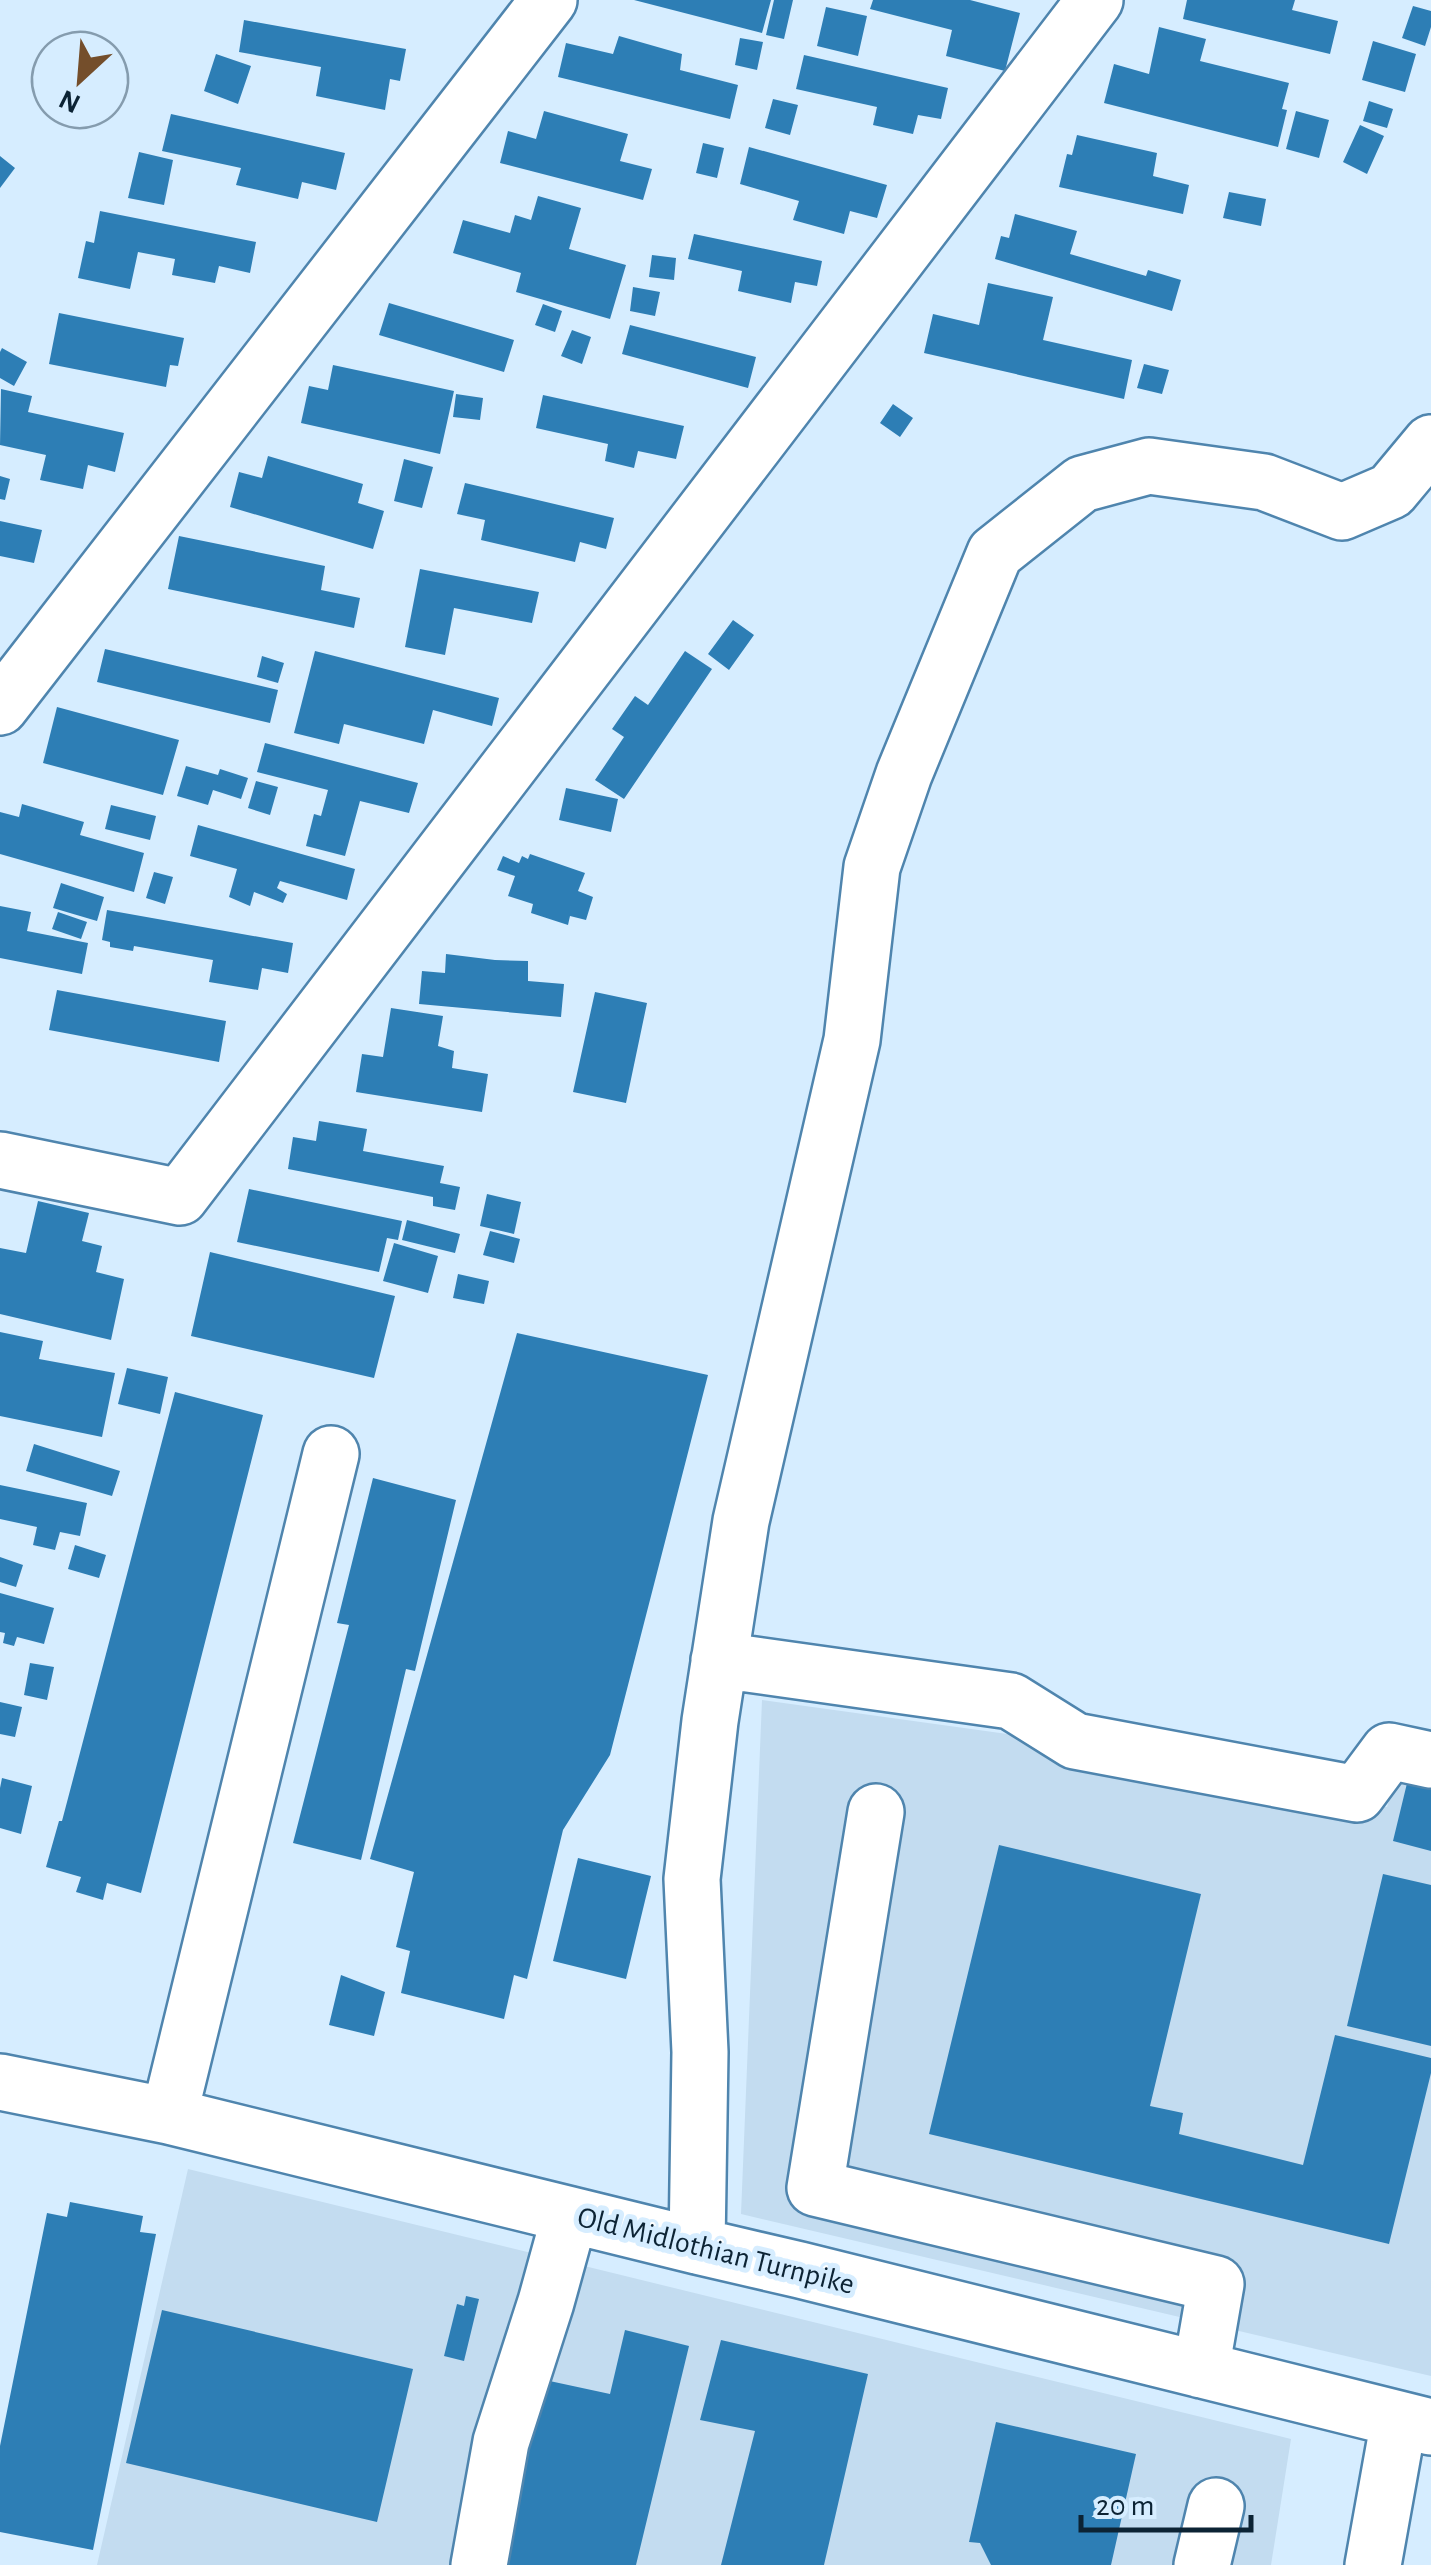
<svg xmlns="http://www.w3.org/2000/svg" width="1431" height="2565" font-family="'Alegreya Sans',sans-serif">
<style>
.built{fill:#c3dcf0}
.building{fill:#2d7eb5}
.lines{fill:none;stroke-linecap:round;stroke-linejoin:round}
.minor-casing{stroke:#4f85ae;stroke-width:60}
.minor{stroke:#fff;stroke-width:55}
.labels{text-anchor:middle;stroke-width:10;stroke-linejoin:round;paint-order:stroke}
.street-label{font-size:30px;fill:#0c2334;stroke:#d6edff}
</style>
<rect width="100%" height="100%" fill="#d6edff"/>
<path class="built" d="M 762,1700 L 1036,1738 L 1387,1807 L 1396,1778 L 1431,1785 L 1431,2376 L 741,2214 Z
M 188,2169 L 1291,2439 L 1271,2565 L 97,2565 Z"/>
<path class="building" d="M 634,0 L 771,0 L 762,33 Z
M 774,0 L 793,0 L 784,39 L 766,35 Z
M 873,0 L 970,0 L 1020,13 L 1005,71 L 946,56 L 952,30 L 870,9 Z
M 1187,0 L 1295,0 L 1292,10 L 1338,21 L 1330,54 L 1183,19 Z
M 1413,6 L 1431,11 L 1431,27 L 1425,46 L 1402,38 Z
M 826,7 L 867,16 L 858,56 L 817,46 Z
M 244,20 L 406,49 L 400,81 L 390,79 L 385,110 L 316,96 L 321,67 L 239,52 Z
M 1159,27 L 1206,39 L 1200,61 L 1289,83 L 1282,109 L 1287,110 L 1278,147 L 1104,103 L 1114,64 L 1149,74 Z
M 619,36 L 682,54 L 680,70 L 738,85 L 730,119 L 558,77 L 566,43 L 613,54 Z
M 740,38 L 763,42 L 757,70 L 735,65 Z
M 1373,41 L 1416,54 L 1405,92 L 1362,80 Z
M 216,54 L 251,66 L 238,104 L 204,91 Z
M 804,55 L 948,88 L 941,119 L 918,115 L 913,134 L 873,125 L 877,107 L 796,89 Z
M 773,99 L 798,105 L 790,135 L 765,128 Z
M 1369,101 L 1393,109 L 1387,128 L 1363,121 Z
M 544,111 L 628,134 L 620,161 L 652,169 L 643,200 L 500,163 L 508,131 L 536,139 Z
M 1296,111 L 1329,120 L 1319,158 L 1286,149 Z
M 171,114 L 345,153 L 336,190 L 302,182 L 298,199 L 236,185 L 241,168 L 162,151 Z
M 1360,125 L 1384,136 L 1367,174 L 1343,162 Z
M 1077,135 L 1157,153 L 1153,176 L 1189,185 L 1183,214 L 1059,187 L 1067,154 L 1072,155 Z
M 703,143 L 724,148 L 717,178 L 696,173 Z
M 749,147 L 887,185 L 877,218 L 850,211 L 844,234 L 793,220 L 799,201 L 740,184 Z
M 139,152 L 173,160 L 164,205 L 128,198 Z
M 0,156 L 15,168 L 0,188 Z
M 1229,192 L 1266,199 L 1261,226 L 1223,218 Z
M 538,196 L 581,208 L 569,249 L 626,265 L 610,319 L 516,292 L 521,273 L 453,253 L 463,220 L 510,233 L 515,215 L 531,220 Z
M 100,211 L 256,242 L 250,273 L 219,266 L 215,283 L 172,275 L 175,259 L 138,252 L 130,289 L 78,278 L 86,241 L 94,243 Z
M 1015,214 L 1077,231 L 1070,254 L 1146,276 L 1148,270 L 1181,280 L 1172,311 L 995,259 L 1001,236 L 1009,238 Z
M 694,234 L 822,261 L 817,286 L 795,282 L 791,303 L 738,291 L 742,271 L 688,259 Z
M 652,255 L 676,258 L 674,280 L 649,277 Z
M 988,283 L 1053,297 L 1043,340 L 1132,360 L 1124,399 L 924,353 L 933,314 L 979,325 Z
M 633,287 L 660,292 L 655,316 L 630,311 Z
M 389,303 L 514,340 L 504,372 L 379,335 Z
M 543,304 L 562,311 L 555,332 L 535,325 Z
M 59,313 L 184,338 L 178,366 L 170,365 L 166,387 L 49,364 Z
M 630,325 L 756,357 L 748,388 L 622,354 Z
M 572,330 L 591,337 L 582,364 L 561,356 Z
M 2,348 L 27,362 L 14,386 L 0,378 L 0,352 Z
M 1144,364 L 1169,370 L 1162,394 L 1137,388 Z
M 333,365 L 454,391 L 440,454 L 301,423 L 309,386 L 328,390 Z
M 1,389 L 32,396 L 28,412 L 124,433 L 115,472 L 88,465 L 83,489 L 40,480 L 46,455 L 0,445 Z
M 456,394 L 483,398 L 480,420 L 453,417 Z
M 543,395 L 684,426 L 676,459 L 638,451 L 634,468 L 605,461 L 608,444 L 536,428 Z
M 893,404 L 913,418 L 900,437 L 880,423 Z
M 268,456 L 363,484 L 358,503 L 384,511 L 373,549 L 230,507 L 239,472 L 262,478 Z
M 404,459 L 433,467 L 422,508 L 394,501 Z
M 0,476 L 10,479 L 5,500 L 0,499 Z
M 465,483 L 614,518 L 606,549 L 580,542 L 575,562 L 481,540 L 485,520 L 457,514 Z
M 0,521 L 42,530 L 34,563 L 0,556 Z
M 179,536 L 325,566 L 321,590 L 360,598 L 354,628 L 168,589 Z
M 420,569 L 539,592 L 532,623 L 454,608 L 445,655 L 405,647 Z
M 733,620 L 754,635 L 729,670 L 708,654 Z
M 105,649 L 278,690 L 270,723 L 97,682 Z
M 315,651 L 499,698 L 492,726 L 433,710 L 424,744 L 344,724 L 339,744 L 294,733 Z
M 685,651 L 712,669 L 624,799 L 595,780 L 624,737 L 612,729 L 635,696 L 648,705 Z
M 262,656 L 284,663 L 278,683 L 257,677 Z
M 57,707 L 179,740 L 163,795 L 43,763 Z
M 265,743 L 418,783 L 409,813 L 360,801 L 345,856 L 306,846 L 314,814 L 321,816 L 328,790 L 257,772 Z
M 186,766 L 218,775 L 220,769 L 248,778 L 241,799 L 213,790 L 208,805 L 177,796 Z
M 256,781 L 278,787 L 270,815 L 248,808 Z
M 566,788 L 618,799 L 611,832 L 559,820 Z
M 22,804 L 84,822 L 80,835 L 144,853 L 134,892 L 0,854 L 0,812 L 19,817 Z
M 111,805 L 156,816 L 150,840 L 105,829 Z
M 198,825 L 355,869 L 347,900 L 280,881 L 277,888 L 287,894 L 283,903 L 254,892 L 250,906 L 229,897 L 237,869 L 190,856 Z
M 530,854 L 585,873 L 578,891 L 593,897 L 586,920 L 570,916 L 568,925 L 531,913 L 533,904 L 508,896 L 515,876 L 497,870 L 503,856 L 519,863 L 522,856 L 528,859 Z
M 154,872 L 173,877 L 165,904 L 146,898 Z
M 61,883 L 104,897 L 97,921 L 53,908 Z
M 0,906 L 31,912 L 27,931 L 88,943 L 82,974 L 0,958 Z
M 107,910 L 293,943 L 288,973 L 262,968 L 258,990 L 209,982 L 213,960 L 134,946 L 133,951 L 110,947 L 110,942 L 102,940 Z
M 58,912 L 87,922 L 81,939 L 52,929 Z
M 446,954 L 495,960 L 528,961 L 528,981 L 564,984 L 561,1017 L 419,1004 L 422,971 L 445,973 Z
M 57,990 L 226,1021 L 219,1062 L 49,1030 Z
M 595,992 L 647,1003 L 626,1103 L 573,1092 Z
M 391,1008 L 443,1016 L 438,1046 L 454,1051 L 452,1068 L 488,1074 L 482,1112 L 356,1092 L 362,1054 L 383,1057 Z
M 319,1121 L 367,1129 L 363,1151 L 444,1166 L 440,1183 L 460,1187 L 455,1210 L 433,1206 L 433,1197 L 288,1169 L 293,1137 L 316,1141 Z
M 249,1189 L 402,1221 L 398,1240 L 387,1238 L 379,1272 L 237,1242 Z
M 487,1194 L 521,1202 L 514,1234 L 480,1226 Z
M 38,1201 L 89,1213 L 82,1241 L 102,1246 L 96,1272 L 124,1279 L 111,1340 L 0,1314 L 0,1248 L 26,1253 Z
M 407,1220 L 460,1234 L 455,1253 L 402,1240 Z
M 490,1231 L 520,1239 L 514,1263 L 483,1255 Z
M 394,1243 L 438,1256 L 428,1293 L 383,1281 Z
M 210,1252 L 395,1296 L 374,1378 L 191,1336 Z
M 458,1274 L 489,1281 L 484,1304 L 453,1298 Z
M 0,1332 L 43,1341 L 39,1359 L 115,1373 L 102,1437 L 0,1416 Z
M 517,1333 L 708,1375 L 610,1755 L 563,1830 L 527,1979 L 514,1975 L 504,2019 L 401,1993 L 410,1951 L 396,1947 L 414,1872 L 370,1859 Z
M 127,1368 L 168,1377 L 160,1414 L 118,1404 Z
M 175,1392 L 263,1415 L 141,1893 L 107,1883 L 103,1900 L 76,1892 L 81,1877 L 46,1867 L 59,1821 L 62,1821 Z
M 34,1444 L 120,1471 L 112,1496 L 26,1471 Z
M 373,1478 L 456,1500 L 415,1671 L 406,1669 L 361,1860 L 293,1843 L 349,1625 L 337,1623 Z
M 0,1485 L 87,1503 L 80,1536 L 60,1532 L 55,1550 L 33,1545 L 37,1527 L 0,1519 Z
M 75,1545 L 106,1555 L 99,1578 L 68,1569 Z
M 0,1557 L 23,1565 L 16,1587 L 0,1582 Z
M 0,1593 L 54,1608 L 44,1644 L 17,1637 L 14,1646 L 3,1643 L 5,1633 L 0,1632 Z
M 30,1663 L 54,1667 L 47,1700 L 24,1695 Z
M 0,1702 L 22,1707 L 15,1737 L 0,1734 Z
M 1409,1775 L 1431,1781 L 1431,1851 L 1393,1841 Z
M 2,1778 L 32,1786 L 21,1834 L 0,1828 L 0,1788 Z
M 999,1845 L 1201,1894 L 1150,2106 L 1183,2113 L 1179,2134 L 1303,2165 L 1335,2035 L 1431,2058 L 1431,2073 L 1389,2244 L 929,2134 Z
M 578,1858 L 651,1876 L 626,1979 L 553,1961 Z
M 1383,1874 L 1431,1885 L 1431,2046 L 1347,2026 Z
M 341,1975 L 385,1992 L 374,2036 L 329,2025 Z
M 70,2202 L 143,2216 L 140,2232 L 156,2234 L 93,2550 L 0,2532 L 0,2446 L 47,2213 L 67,2217 Z
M 466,2296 L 479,2299 L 464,2361 L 444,2356 L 457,2304 L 464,2306 Z
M 162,2310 L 413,2369 L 377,2522 L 126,2463 Z
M 625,2330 L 689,2346 L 636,2565 L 501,2565 L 545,2380 L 610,2394 Z
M 721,2340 L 868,2374 L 824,2565 L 721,2565 L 755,2431 L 700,2420 Z
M 996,2422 L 1136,2454 L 1111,2565 L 991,2565 L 980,2543 L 969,2542 Z"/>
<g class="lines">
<g class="minor-casing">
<path id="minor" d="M 0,707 L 549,0
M 0,1160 L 180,1197 L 1095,0
M 719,1660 L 1011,1701 L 1075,1741 L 1357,1794 L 1389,1751 L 1431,1760
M 876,1812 L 815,2188 L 1216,2284 L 1201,2370
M 0,2082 L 169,2116 L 697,2246 L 800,2270 L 1431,2427
M 169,2116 L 331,1454
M 697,2246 L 700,2052 L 692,1879 L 710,1721 L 741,1521 L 852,1040 L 872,867 L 904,774 L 995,553 L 1082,484 L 1149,466 L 1264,482 L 1342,512 L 1391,491 L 1431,443
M 479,2565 L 501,2442 L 546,2302 L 570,2215
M 1202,2565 L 1216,2506
M 1373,2565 L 1399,2420"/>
</g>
<use href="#minor" class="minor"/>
</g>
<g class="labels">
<g class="street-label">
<text transform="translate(716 2250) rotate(14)" y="10">Old Midlothian Turnpike</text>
</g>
</g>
<g transform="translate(80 80) rotate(206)"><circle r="48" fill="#d6edff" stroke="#859cae" stroke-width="2.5"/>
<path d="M0-8L18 38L0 25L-18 38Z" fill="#744e2b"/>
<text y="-15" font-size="28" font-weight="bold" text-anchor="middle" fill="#0c2334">N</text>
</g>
<path d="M1081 2515v15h170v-15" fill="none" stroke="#0c2334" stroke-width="5"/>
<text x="1096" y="2515" font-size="30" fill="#0c2334" stroke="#d6edff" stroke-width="8" paint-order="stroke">20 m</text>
</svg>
